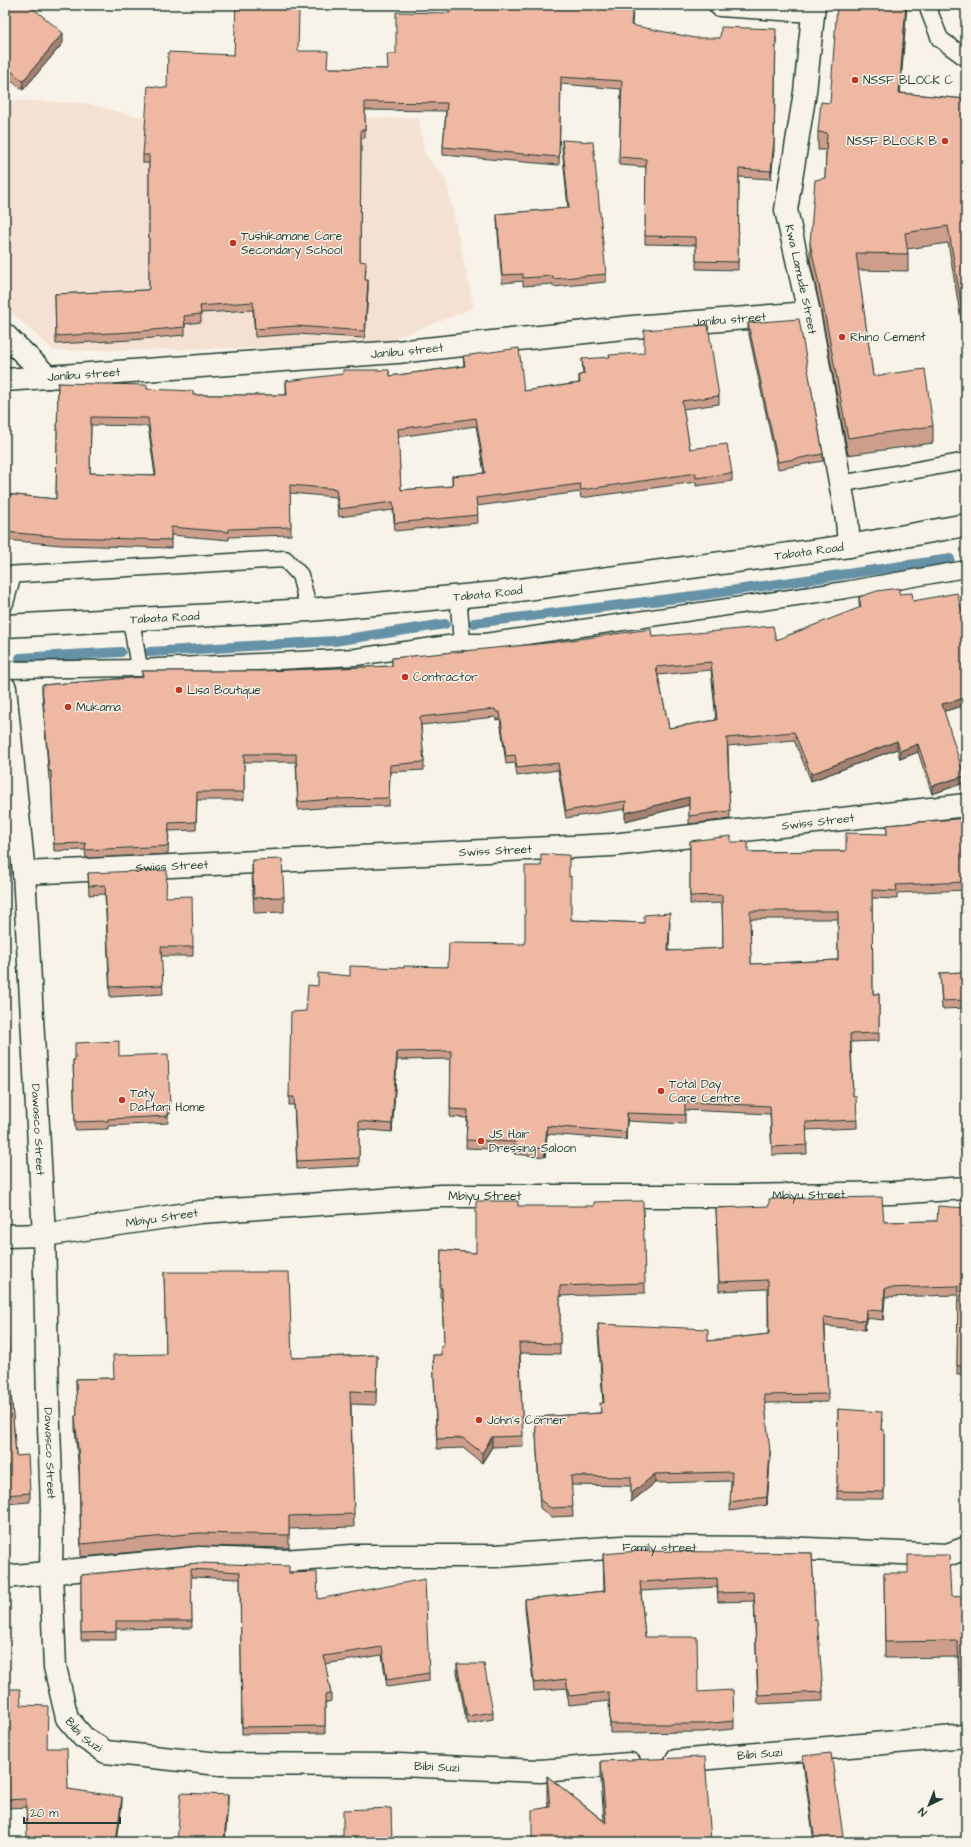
<svg xmlns="http://www.w3.org/2000/svg" width="971" height="1847" font-family="'Architects Daughter',sans-serif">
<style>
.built{fill:#f4e1d3}
.lines{fill:none;stroke-linecap:round;stroke-linejoin:round}
.stream{stroke:#6592a6;stroke-width:10}
.service-casing{stroke:#1f3d34;stroke-width:19}
.minor-casing{stroke:#1f3d34;stroke-width:25}
.secondary-casing{stroke:#1f3d34;stroke-width:25}
.service{stroke:#f7f3e8;stroke-width:16}
.minor{stroke:#f7f3e8;stroke-width:22}
.secondary{stroke:#f7f3e8;stroke-width:22}
.wall{fill:#cd9e8b;stroke:#1f3d34;fill-rule:evenodd}
.shaded-wall{fill:#a78171;stroke:#1f3d34}
.building{fill:#eeb8a2;stroke:#1f3d34;fill-rule:evenodd}
.poi-dot{fill:#c8321e;stroke:#f7f3e8;stroke-width:1.5}
.labels{text-anchor:middle;stroke-width:3;stroke-linejoin:round;paint-order:stroke}
.poi-label{font-size:12px;fill:#1f3d34;stroke:#f7f3e8;text-anchor:start}
.street-label{font-size:12px;fill:#1f3d34;stroke:#f7f3e8}
</style>
<rect width="100%" height="100%" fill="#f7f3e8"/>
<filter id="ink" filterUnits="userSpaceOnUse"><feTurbulence type="fractalNoise" baseFrequency=".025" numOctaves="2"/><feDisplacementMap in="SourceGraphic" scale="8" xChannelSelector="R" yChannelSelector="G"/><feConvolveMatrix kernelMatrix="1 2 1 2 8 2 1 2 1" color-interpolation-filters="sRGB"/></filter>
<g filter="url(#ink)">
<path class="built" d="M 5,100 L 84,103 L 134,116 L 419,118 L 424,153 L 446,180 L 474,308 L 375,346 L 54,351 L 5,307 Z"/>
<g class="lines">
<path class="stream" d="M 474,623 L 702,595 L 950,559
M 150,652 L 334,641 L 445,624
M 20,658 L 121,652"/>
<g class="service-casing">
<path id="service" d="M 929,5 L 929,11 L 940,39 L 966,58
M 840,484 L 966,461
M 5,575 L 285,559 L 300,575 L 309,610
M 458,596 L 462,642 L 485,642 L 845,590 L 966,569
M 5,603 L 13,575
M 131,619 L 139,668
M 5,670 L 139,668 L 356,657 L 462,642"/>
</g>
<g class="minor-casing">
<g id="minor">
<path d="M 720,5 L 813,11"/>
<path id="s1" d="M 814,5 L 805,92 L 786,210 L 809,313 L 847,520 L 849,546"/>
<path d="M 5,335 L 48,377"/>
<path id="s2" d="M 5,380 L 397,352 L 633,327 L 809,313"/>
<path id="s3" d="M 5,688 L 24,873 L 44,1235 L 48,1398 L 52,1509 L 51,1573 L 55,1667 L 67,1718 L 83,1737 L 106,1752 L 219,1764 L 398,1765 L 540,1771 L 630,1764"/>
<path id="s4" d="M 24,873 L 612,845 L 966,805"/>
<path id="s5" d="M 5,1236 L 44,1235 L 200,1212 L 441,1196 L 741,1196 L 892,1193 L 966,1188"/>
<path id="s6" d="M 5,1577 L 199,1558 L 283,1561 L 352,1556 L 496,1556 L 622,1547 L 784,1548 L 947,1555 L 966,1548"/>
<path id="s7" d="M 676,1761 L 966,1736"/>
</g>
</g>
<g class="secondary-casing">
<g id="secondary">
<path id="s8" d="M 5,626 L 309,610 L 497,593 L 849,546 L 966,525"/>
</g>
</g>
<use href="#service" class="service"/>
<use href="#minor" class="minor"/>
<use href="#secondary" class="secondary"/>
</g>
<path class="wall" d="M 5,5 L 63,43 L 23,90 L 5,76 Z
M 938,5 L 966,5 L 966,8 L 938,6 Z
M 285,9 L 298,51 L 327,68 L 388,69 L 396,54 L 450,13 L 633,11 L 632,25 L 774,149 L 771,179 L 739,177 L 738,270 L 696,269 L 696,245 L 645,244 L 646,167 L 619,165 L 621,89 L 561,84 L 559,165 L 443,155 L 443,147 L 446,111 L 365,110 L 365,138 L 361,138 L 360,261 L 366,269 L 365,280 L 368,288 L 365,338 L 296,334 L 255,337 L 253,310 L 201,313 L 201,322 L 185,324 L 185,335 L 131,340 L 56,344 L 55,294 L 147,290 L 149,289 L 149,163 L 143,163 L 143,155 L 167,88 L 234,55 Z
M 901,93 L 966,99 L 966,349 L 948,243 L 907,249 L 908,254 L 908,271 L 858,270 L 873,376 L 933,426 L 933,443 L 848,455 L 821,311 L 810,260 L 810,243 L 825,178 L 826,150 L 818,150 L 818,132 L 830,103 Z
M 562,140 L 606,274 L 606,282 L 553,287 L 553,284 L 523,286 L 523,281 L 502,283 L 497,221 L 497,214 L 568,208 L 562,147 Z
M 748,323 L 823,454 L 823,461 L 778,469 L 748,330 Z
M 463,356 L 524,391 L 579,383 L 579,375 L 583,375 L 582,359 L 719,396 L 719,404 L 683,409 L 690,449 L 732,473 L 732,481 L 696,486 L 696,482 L 581,498 L 580,492 L 477,506 L 478,523 L 395,531 L 393,510 L 339,517 L 336,497 L 290,493 L 291,535 L 229,537 L 229,540 L 171,535 L 171,548 L 61,545 L 5,540 L 5,494 L 56,499 L 58,383 L 147,389 L 193,395 L 286,395 L 286,381 L 390,376 L 464,366 ZM 91,425 L 148,426 L 155,475 L 90,473 ZM 476,426 L 484,473 L 452,476 L 452,486 L 401,490 L 398,437 Z
M 899,594 L 913,601 L 966,625 L 966,705 L 944,711 L 964,783 L 932,794 L 918,752 L 900,759 L 897,749 L 811,781 L 794,740 L 728,746 L 730,819 L 689,824 L 689,805 L 625,821 L 626,809 L 566,818 L 558,770 L 517,776 L 515,763 L 506,764 L 500,719 L 496,720 L 495,717 L 421,725 L 424,762 L 424,770 L 390,772 L 389,806 L 332,807 L 298,810 L 296,762 L 244,762 L 244,800 L 197,800 L 196,830 L 169,831 L 168,854 L 86,858 L 85,850 L 54,851 L 51,779 L 49,779 L 42,693 L 42,685 L 142,677 L 142,671 L 261,671 L 392,666 L 392,658 L 652,637 L 776,640 L 860,608 L 859,605 L 859,597 ZM 711,670 L 716,720 L 669,728 L 658,675 Z
M 966,818 L 966,890 L 897,893 L 897,899 L 872,898 L 873,994 L 879,994 L 879,1041 L 851,1042 L 853,1096 L 857,1120 L 857,1128 L 806,1130 L 807,1154 L 772,1155 L 770,1114 L 685,1110 L 685,1124 L 627,1121 L 626,1140 L 547,1134 L 545,1157 L 514,1154 L 514,1150 L 466,1148 L 467,1118 L 450,1117 L 451,1059 L 397,1060 L 392,1132 L 359,1129 L 359,1166 L 297,1169 L 294,1105 L 289,1105 L 289,1097 L 306,1011 L 318,986 L 350,976 L 404,968 L 448,967 L 525,944 L 569,877 L 571,920 L 644,923 L 670,921 L 669,951 L 723,948 L 722,903 L 690,904 L 690,841 L 731,842 L 748,852 L 846,851 L 887,834 L 887,825 ZM 750,919 L 838,919 L 838,960 L 751,964 Z
M 252,860 L 284,897 L 284,912 L 254,913 L 252,875 Z
M 88,873 L 167,897 L 193,947 L 193,956 L 161,956 L 163,994 L 110,997 L 105,894 L 89,895 Z
M 966,972 L 966,1008 L 942,1009 L 940,973 Z
M 119,1056 L 170,1107 L 170,1114 L 168,1114 L 168,1123 L 108,1126 L 108,1129 L 75,1130 L 73,1060 Z
M 518,1206 L 645,1283 L 645,1293 L 560,1296 L 560,1354 L 520,1353 L 523,1446 L 492,1447 L 482,1463 L 463,1448 L 437,1449 L 433,1355 L 441,1355 L 444,1345 L 442,1298 L 440,1298 L 441,1250 L 476,1253 Z
M 716,1208 L 884,1222 L 937,1221 L 966,1208 L 966,1374 L 957,1374 L 958,1295 L 885,1297 L 883,1320 L 866,1318 L 865,1330 L 825,1326 L 828,1402 L 765,1403 L 770,1460 L 767,1505 L 730,1511 L 731,1481 L 655,1483 L 631,1502 L 631,1486 L 571,1485 L 573,1516 L 551,1517 L 540,1508 L 535,1417 L 600,1413 L 603,1403 L 598,1333 L 598,1324 L 708,1341 L 768,1334 L 768,1289 L 719,1291 Z
M 5,1254 L 10,1380 L 16,1456 L 30,1493 L 30,1502 L 5,1504 Z
M 164,1272 L 292,1358 L 377,1355 L 376,1405 L 351,1404 L 354,1527 L 289,1529 L 289,1548 L 198,1546 L 81,1557 L 79,1473 L 75,1429 L 75,1416 L 77,1416 L 76,1379 L 113,1378 L 166,1354 Z
M 838,1409 L 882,1419 L 882,1430 L 884,1430 L 884,1499 L 837,1499 Z
M 812,1553 L 815,1620 L 823,1692 L 823,1701 L 758,1704 L 754,1601 L 718,1602 L 717,1587 L 641,1591 L 645,1637 L 698,1692 L 734,1721 L 734,1729 L 702,1732 L 610,1733 L 609,1701 L 569,1705 L 566,1688 L 534,1691 L 525,1608 L 525,1599 L 604,1591 L 603,1554 Z
M 199,1563 L 289,1573 L 318,1599 L 429,1673 L 429,1681 L 387,1687 L 382,1655 L 325,1664 L 331,1694 L 331,1701 L 325,1703 L 325,1733 L 242,1734 L 240,1579 L 191,1577 L 192,1628 L 116,1629 L 116,1640 L 81,1640 L 81,1575 Z
M 884,1573 L 951,1597 L 966,1596 L 966,1724 L 964,1724 L 962,1686 L 959,1686 L 958,1657 L 885,1658 Z
M 457,1664 L 493,1712 L 493,1719 L 467,1724 L 457,1672 Z
M 5,1689 L 21,1705 L 47,1748 L 68,1789 L 122,1804 L 5,1808 Z
M 803,1756 L 844,1842 L 814,1842 L 803,1763 Z
M 601,1761 L 711,1842 L 532,1842 L 548,1807 L 547,1797 L 547,1776 L 604,1821 L 601,1781 Z"/>
<path class="shaded-wall" d="M 906,5 L 907,5 L 899,110 L 899,93 Z
M 63,33 L 63,43 L 23,90 L 23,81 Z
M 776,37 L 774,149 L 771,179 L 771,171 Z
M 368,280 L 368,288 L 365,338 L 365,331 Z
M 966,698 L 966,705 L 942,712 L 942,704 Z
M 897,741 L 897,749 L 811,781 L 811,774 Z
M 918,744 L 918,752 L 900,759 L 900,751 Z
M 964,776 L 964,783 L 932,794 L 932,786 Z
M 689,797 L 689,805 L 625,821 L 625,813 Z
M 397,1052 L 397,1060 L 392,1132 L 392,1124 Z
M 627,1113 L 627,1121 L 626,1140 L 626,1132 Z
M 547,1126 L 547,1134 L 545,1157 L 545,1149 Z
M 885,1288 L 885,1297 L 883,1320 L 883,1311 Z
M 866,1310 L 866,1318 L 865,1330 L 865,1321 Z
M 492,1437 L 492,1447 L 482,1463 L 482,1453 Z
M 770,1451 L 770,1460 L 767,1505 L 767,1497 Z
M 655,1474 L 655,1483 L 631,1502 L 631,1494 Z
M 228,1795 L 228,1805 L 225,1842 L 224,1842 Z
M 122,1797 L 122,1804 L 117,1842 L 116,1842 Z"/>
<path class="building" d="M 5,5 L 29,5 L 63,33 L 23,81 L 5,66 Z
M 236,5 L 285,5 L 285,9 L 299,10 L 298,51 L 328,51 L 327,68 L 388,69 L 387,54 L 396,54 L 396,12 L 450,13 L 450,5 L 633,5 L 631,25 L 695,38 L 720,38 L 721,27 L 776,29 L 774,141 L 771,171 L 739,169 L 738,262 L 696,261 L 696,237 L 645,236 L 646,159 L 619,157 L 622,81 L 561,77 L 559,157 L 443,147 L 447,103 L 365,102 L 365,130 L 361,130 L 360,261 L 366,262 L 365,280 L 368,280 L 365,331 L 296,326 L 255,329 L 253,302 L 200,306 L 201,314 L 184,316 L 185,327 L 131,332 L 56,336 L 55,294 L 147,290 L 149,289 L 149,155 L 143,155 L 148,86 L 167,88 L 168,52 L 234,55 Z
M 837,5 L 906,5 L 899,93 L 966,99 L 966,332 L 948,226 L 905,233 L 908,254 L 856,253 L 873,376 L 925,369 L 933,426 L 848,438 L 821,294 L 810,243 L 815,180 L 825,178 L 827,133 L 818,132 L 821,102 L 830,103 Z
M 562,140 L 593,142 L 606,274 L 553,279 L 553,276 L 523,278 L 523,274 L 502,275 L 497,214 L 569,208 Z
M 799,319 L 823,454 L 778,462 L 748,323 Z
M 708,325 L 719,396 L 682,401 L 690,449 L 727,444 L 732,473 L 696,478 L 696,473 L 581,490 L 580,484 L 476,498 L 478,515 L 395,523 L 393,502 L 339,509 L 336,489 L 290,485 L 291,527 L 229,529 L 229,532 L 171,527 L 171,540 L 61,537 L 5,532 L 5,494 L 56,499 L 58,383 L 147,385 L 147,389 L 193,391 L 193,395 L 287,395 L 286,381 L 343,374 L 343,370 L 389,370 L 390,376 L 465,366 L 463,356 L 519,348 L 524,391 L 580,383 L 579,375 L 584,374 L 582,359 L 610,357 L 609,355 L 644,353 L 644,330 ZM 91,417 L 148,418 L 156,475 L 90,473 ZM 476,418 L 485,473 L 452,476 L 453,486 L 401,490 L 398,429 Z
M 899,588 L 899,594 L 912,593 L 913,601 L 957,593 L 966,625 L 966,698 L 942,704 L 964,776 L 932,786 L 918,744 L 900,751 L 897,741 L 811,774 L 794,732 L 727,738 L 730,811 L 689,816 L 689,797 L 625,813 L 626,801 L 566,811 L 558,763 L 517,768 L 515,755 L 506,756 L 500,712 L 496,712 L 495,709 L 420,717 L 424,762 L 390,765 L 389,798 L 332,799 L 298,802 L 296,754 L 244,754 L 244,792 L 197,792 L 196,822 L 169,823 L 168,846 L 86,850 L 85,843 L 54,844 L 51,771 L 49,771 L 42,685 L 143,677 L 142,671 L 261,671 L 392,666 L 392,658 L 557,642 L 651,629 L 652,637 L 773,626 L 776,640 L 861,607 L 859,597 L 877,591 ZM 711,662 L 717,720 L 669,728 L 656,667 Z
M 966,818 L 966,882 L 896,885 L 897,891 L 872,890 L 873,994 L 879,994 L 879,1033 L 850,1034 L 853,1096 L 856,1096 L 857,1120 L 806,1122 L 807,1145 L 772,1147 L 770,1106 L 685,1102 L 685,1115 L 627,1113 L 626,1132 L 547,1126 L 545,1149 L 514,1146 L 515,1142 L 466,1140 L 468,1110 L 450,1109 L 451,1051 L 397,1052 L 392,1124 L 359,1121 L 359,1158 L 297,1161 L 294,1097 L 289,1097 L 291,1012 L 306,1011 L 308,985 L 318,986 L 318,973 L 350,976 L 350,966 L 404,968 L 404,966 L 448,967 L 449,943 L 525,944 L 525,866 L 541,866 L 541,854 L 569,855 L 569,877 L 571,876 L 571,920 L 644,923 L 644,915 L 670,913 L 668,951 L 723,948 L 722,895 L 690,896 L 690,841 L 731,836 L 731,842 L 748,842 L 748,852 L 846,851 L 846,833 L 887,834 L 887,825 ZM 750,911 L 838,911 L 838,960 L 751,964 Z
M 282,859 L 284,897 L 254,898 L 252,860 Z
M 167,870 L 166,897 L 192,896 L 193,947 L 161,947 L 163,985 L 110,987 L 105,885 L 89,886 L 88,873 Z
M 966,972 L 966,1000 L 942,1001 L 940,973 Z
M 119,1041 L 119,1056 L 168,1054 L 170,1107 L 168,1107 L 168,1116 L 108,1119 L 108,1121 L 75,1122 L 73,1060 L 75,1060 L 75,1043 Z
M 882,1197 L 884,1222 L 937,1221 L 938,1206 L 966,1208 L 966,1365 L 957,1366 L 958,1286 L 885,1288 L 883,1311 L 866,1310 L 865,1321 L 824,1317 L 828,1394 L 764,1395 L 770,1451 L 767,1497 L 730,1502 L 732,1472 L 655,1474 L 631,1494 L 631,1477 L 571,1476 L 573,1507 L 551,1508 L 540,1500 L 535,1417 L 601,1413 L 600,1403 L 604,1403 L 598,1324 L 708,1329 L 708,1341 L 769,1334 L 768,1280 L 719,1282 L 716,1208 L 769,1206 L 769,1199 Z
M 476,1201 L 518,1201 L 518,1206 L 594,1206 L 594,1202 L 643,1201 L 645,1283 L 560,1286 L 560,1344 L 519,1343 L 523,1436 L 492,1437 L 482,1453 L 463,1438 L 437,1439 L 433,1355 L 441,1355 L 441,1345 L 444,1345 L 442,1288 L 440,1288 L 441,1250 L 476,1253 Z
M 5,1254 L 10,1380 L 16,1456 L 28,1455 L 30,1493 L 5,1495 Z
M 164,1272 L 289,1272 L 292,1358 L 377,1355 L 376,1392 L 350,1391 L 354,1514 L 289,1516 L 289,1535 L 198,1533 L 81,1544 L 79,1460 L 75,1416 L 77,1415 L 76,1379 L 114,1378 L 113,1355 L 166,1354 Z
M 838,1409 L 882,1412 L 881,1430 L 884,1430 L 884,1492 L 837,1491 Z
M 639,1551 L 812,1553 L 815,1620 L 817,1620 L 823,1692 L 758,1695 L 754,1592 L 718,1593 L 717,1578 L 640,1582 L 645,1637 L 697,1637 L 698,1692 L 733,1690 L 734,1721 L 702,1724 L 610,1724 L 609,1692 L 569,1696 L 566,1679 L 534,1683 L 525,1599 L 605,1591 L 603,1554 Z
M 908,1555 L 949,1555 L 951,1597 L 966,1596 L 966,1708 L 964,1707 L 962,1670 L 959,1670 L 958,1641 L 885,1642 L 884,1573 L 908,1573 Z
M 199,1563 L 289,1566 L 289,1573 L 317,1572 L 318,1599 L 425,1579 L 429,1673 L 387,1680 L 382,1647 L 324,1656 L 331,1694 L 325,1695 L 325,1726 L 242,1727 L 240,1572 L 191,1569 L 192,1621 L 116,1621 L 116,1632 L 81,1633 L 81,1575 Z
M 457,1664 L 484,1664 L 493,1712 L 467,1716 Z
M 5,1689 L 20,1689 L 21,1705 L 48,1706 L 47,1748 L 67,1748 L 68,1789 L 122,1797 L 116,1842 L 27,1842 L 26,1799 L 5,1800 Z
M 831,1753 L 844,1842 L 815,1842 L 803,1756 Z
M 705,1757 L 711,1842 L 532,1842 L 532,1810 L 550,1807 L 547,1776 L 606,1823 L 601,1761 Z
M 181,1793 L 228,1795 L 224,1842 L 177,1842 Z
M 391,1808 L 392,1842 L 328,1842 L 328,1836 L 343,1836 L 343,1810 Z"/>
</g>
<g class="poi-dot">
<circle cx="855" cy="80" r="4"/>
<circle cx="945" cy="141" r="4"/>
<circle cx="233" cy="243" r="4"/>
<circle cx="842" cy="337" r="4"/>
<circle cx="405" cy="677" r="4"/>
<circle cx="179" cy="690" r="4"/>
<circle cx="68" cy="707" r="4"/>
<circle cx="661" cy="1091" r="4"/>
<circle cx="122" cy="1100" r="4"/>
<circle cx="481" cy="1141" r="4"/>
<circle cx="479" cy="1420" r="4"/>
</g>
<g class="labels">
<g class="poi-label">
<text x="863" y="84">NSSF BLOCK C</text>
<text x="937" y="145" text-anchor="end">NSSF BLOCK B</text>
<text x="241" y="240">Tushikamane Care<tspan x="241" dy="14">Secondary School</tspan></text>
<text x="850" y="341">Rhino Cement</text>
<text x="413" y="681">Contractor</text>
<text x="187" y="694">Lisa Boutique</text>
<text x="76" y="711">Mukama</text>
<text x="669" y="1088">Total Day<tspan x="669" dy="14">Care Centre</tspan></text>
<text x="130" y="1097">Taty<tspan x="130" dy="14">Daftari Home</tspan></text>
<text x="489" y="1138">JS Hair<tspan x="489" dy="14">Dressing Saloon</tspan></text>
<text x="487" y="1424">John's Corner</text>
</g>
<g class="street-label">
<text dy="4" stroke="none"><textPath href="#s1" startOffset="278">Kwa Lamude Street</textPath></text>
<text dy="4" stroke="none"><textPath href="#s2" startOffset="727">Janibu street</textPath></text>
<text dy="4" stroke="none"><textPath href="#s2" startOffset="403">Janibu street</textPath></text>
<text dy="4" stroke="none"><textPath href="#s2" startOffset="79">Janibu street</textPath></text>
<text dy="4" stroke="none"><textPath href="#s8" startOffset="808">Tabata Road</textPath></text>
<text dy="4" stroke="none"><textPath href="#s8" startOffset="484">Tabata Road</textPath></text>
<text dy="4" stroke="none"><textPath href="#s8" startOffset="160">Tabata Road</textPath></text>
<text dy="4" stroke="none"><textPath href="#s4" startOffset="796">Swiss Street</textPath></text>
<text dy="4" stroke="none"><textPath href="#s4" startOffset="472">Swiss Street</textPath></text>
<text dy="4" stroke="none"><textPath href="#s4" startOffset="148">Swiss Street</textPath></text>
<text dy="4" stroke="none"><textPath href="#s3" startOffset="443">Dawasco Street</textPath></text>
<text dy="4" stroke="none"><textPath href="#s5" startOffset="806">Mbiyu Street</textPath></text>
<text dy="4" stroke="none"><textPath href="#s5" startOffset="482">Mbiyu Street</textPath></text>
<text dy="4" stroke="none"><textPath href="#s5" startOffset="158">Mbiyu Street</textPath></text>
<text dy="4" stroke="none"><textPath href="#s3" startOffset="767">Dawasco Street</textPath></text>
<text dy="4" stroke="none"><textPath href="#s6" startOffset="656">Family street</textPath></text>
<text dy="4" stroke="none"><textPath href="#s3" startOffset="1057">Bibi Suzi</textPath></text>
<text dy="4" stroke="none"><textPath href="#s7" startOffset="84">Bibi Suzi</textPath></text>
<text dy="4" stroke="none"><textPath href="#s3" startOffset="1417">Bibi Suzi</textPath></text>
</g>
</g>
<rect width="971" height="1847" fill="none" stroke="#f7f3e8" stroke-width="20"/>
<rect x="10" y="10" width="951" height="1827" fill="none" stroke="#1f3d34" stroke-width="1.5" filter="url(#ink)"/>
<g transform="translate(929 1805) rotate(223)" stroke="#f7f3e8" stroke-width="3" paint-order="stroke">
<path d="M0-3L7 15L0 10L-7 15Z" fill="#1f3d34"/>
<text y="-6" font-size="11" font-weight="bold" text-anchor="middle" fill="#1f3d34">N</text>
</g>
<path d="M24 1817v6h96v-6" fill="none" stroke="#1f3d34" stroke-width="2"/>
<text x="30" y="1817" font-size="12" fill="#1f3d34" stroke="#f7f3e8" stroke-width="3" paint-order="stroke">20 m</text>
</svg>
